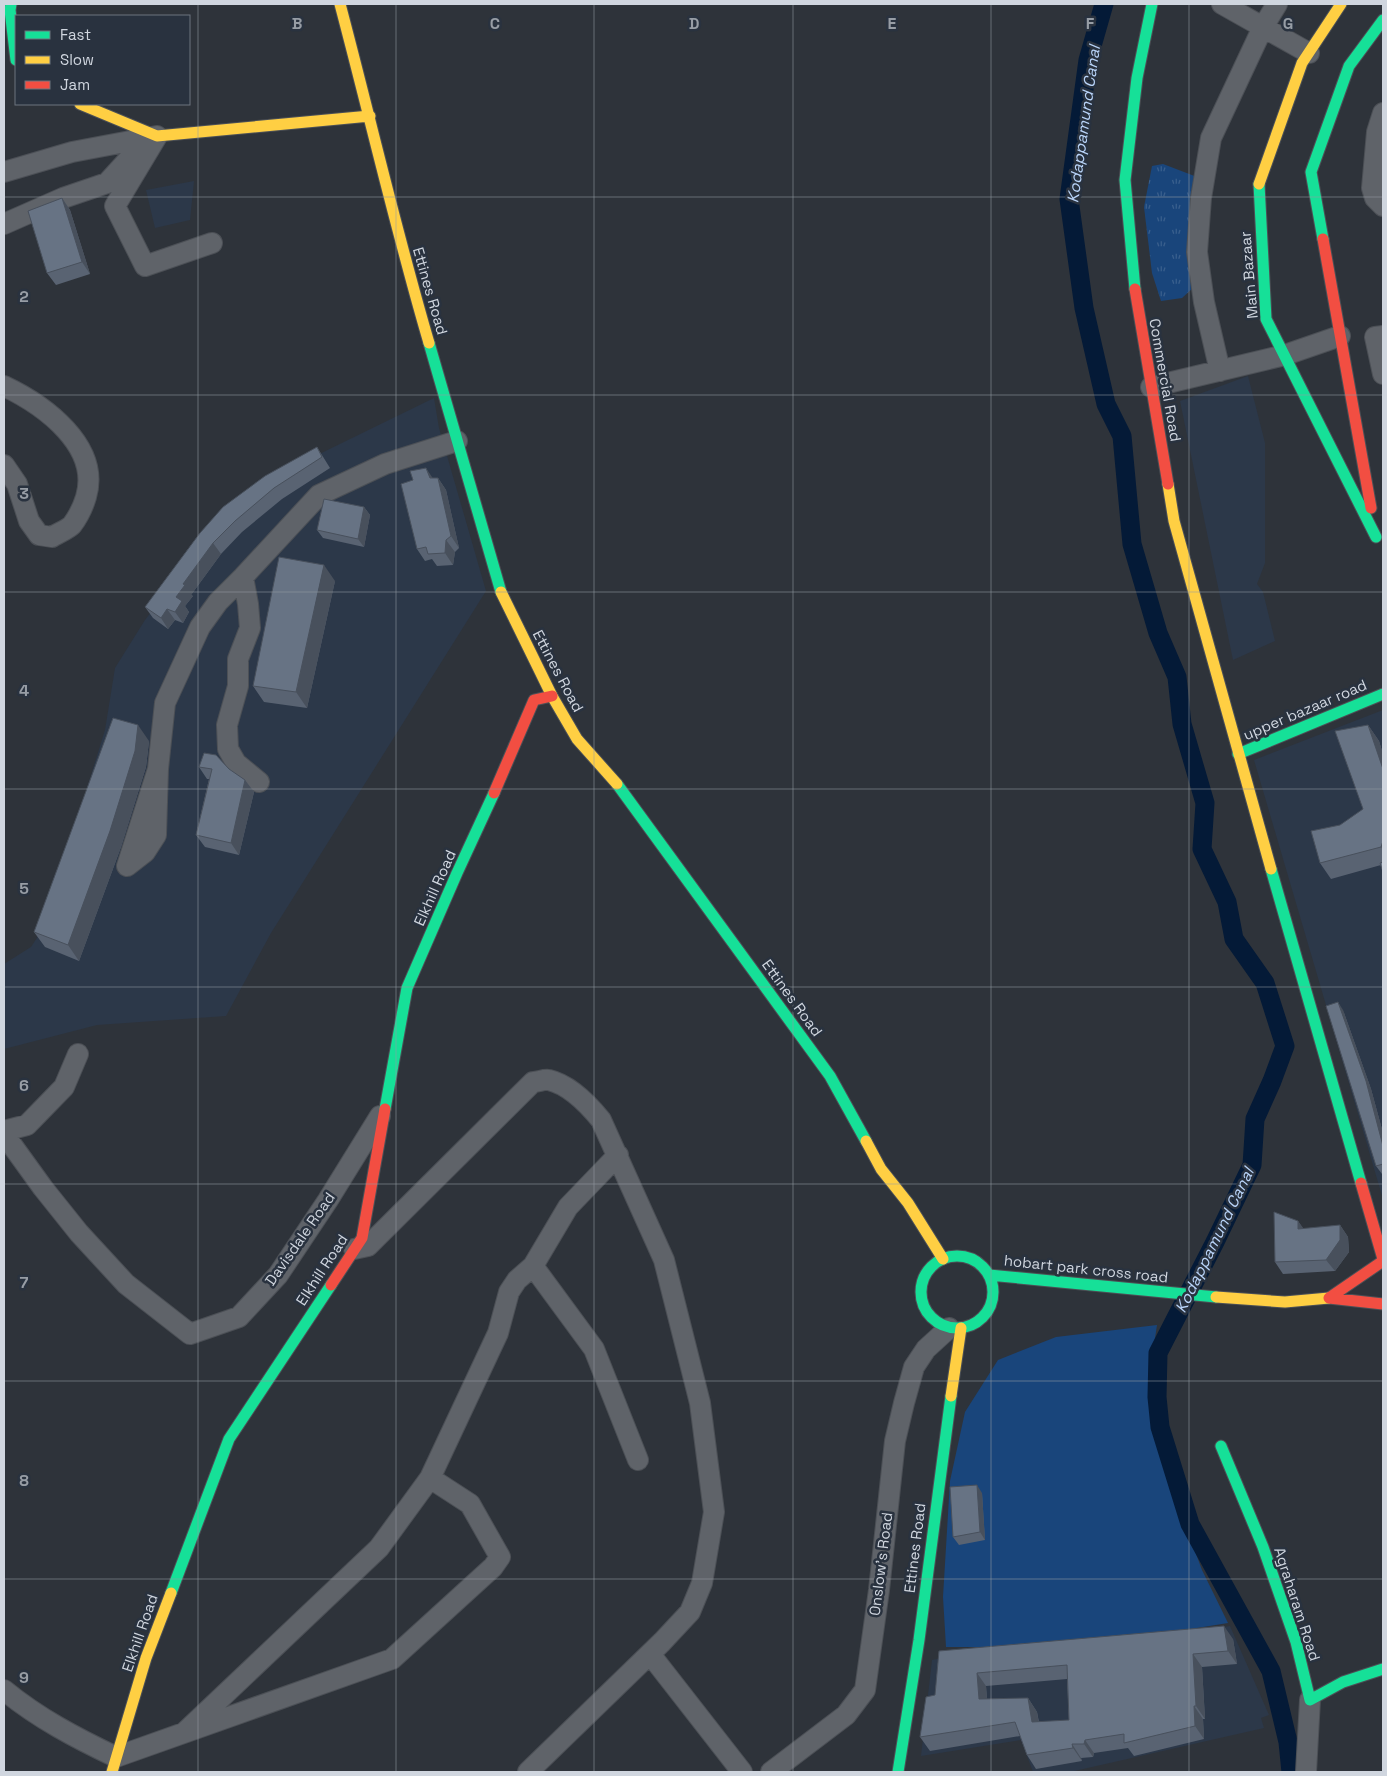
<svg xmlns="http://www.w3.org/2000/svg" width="1387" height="1776" font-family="'Space Grotesk',sans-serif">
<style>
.built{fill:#2c3849}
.grass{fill:url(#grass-tufts)}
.pitch{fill:#19457b}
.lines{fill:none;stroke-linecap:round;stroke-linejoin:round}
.canal{stroke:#041a37;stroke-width:19}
.street-casing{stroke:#4c5056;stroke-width:22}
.fast-casing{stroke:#4c5056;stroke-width:13}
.slow-casing{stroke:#4c5056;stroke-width:13}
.jam-casing{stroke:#4c5056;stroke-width:13}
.street{stroke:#5f6369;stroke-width:20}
.fast{stroke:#16e098;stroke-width:11}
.slow{stroke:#ffcf43;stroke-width:11}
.jam{stroke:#f24e42;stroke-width:11}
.wall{fill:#596372;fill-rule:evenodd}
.shaded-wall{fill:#48505c}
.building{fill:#677384;stroke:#48505c;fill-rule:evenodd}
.grid{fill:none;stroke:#979da5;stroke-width:1;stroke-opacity:0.55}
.labels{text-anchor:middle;stroke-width:5;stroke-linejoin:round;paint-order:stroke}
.street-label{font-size:15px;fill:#d0d6df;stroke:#29323f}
.water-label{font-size:16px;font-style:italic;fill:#b9d4f9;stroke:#29323f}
.grid-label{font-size:16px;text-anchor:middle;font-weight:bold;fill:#979da5;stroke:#29323f;stroke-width:5;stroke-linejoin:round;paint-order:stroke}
</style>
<defs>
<pattern id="grass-tufts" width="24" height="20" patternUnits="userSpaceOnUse" patternTransform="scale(1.25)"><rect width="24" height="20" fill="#19457b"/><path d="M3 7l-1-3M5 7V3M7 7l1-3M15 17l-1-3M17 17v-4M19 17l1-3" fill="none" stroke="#395f8d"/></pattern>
</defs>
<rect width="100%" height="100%" fill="#2e333a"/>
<path class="built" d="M 194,181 L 190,220 L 155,228 L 146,190 Z
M 1248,376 L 1265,443 L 1265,563 L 1257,584 L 1263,592 L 1275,641 L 1233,660 L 1180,401 Z
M 434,398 L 439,428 L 486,591 L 271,933 L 226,1016 L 97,1025 L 4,1049 L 4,964 L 31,947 L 44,927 L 105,730 L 115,668 L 145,620 L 227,514 L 301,463 Z
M 1383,710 L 1383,1199 L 1254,760 Z
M 1230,1626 L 1269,1715 L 1261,1718 L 1264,1728 L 1070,1772 L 1033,1772 L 1021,1740 L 921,1756 L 932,1660 L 963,1654 L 1156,1639 Z"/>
<path class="grass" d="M 1163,164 L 1197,177 L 1194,287 L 1182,298 L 1161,301 L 1152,273 L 1144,207 L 1152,166 Z"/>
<path class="pitch" d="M 1157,1325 L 1150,1371 L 1154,1427 L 1176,1500 L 1202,1570 L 1228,1623 L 1135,1638 L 991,1647 L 946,1647 L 943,1597 L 950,1481 L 965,1412 L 998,1360 L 1056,1337 Z"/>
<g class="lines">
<path class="canal" d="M 1104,4 L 1088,60 L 1069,199 L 1084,308 L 1106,404 L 1122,436 L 1132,544 L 1158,633 L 1177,677 L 1182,724 L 1205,803 L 1202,849 L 1227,902 L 1234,939 L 1265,983 L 1285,1046 L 1272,1081 L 1255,1119 L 1252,1165 L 1215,1242 L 1158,1353 L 1157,1397 L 1160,1427 L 1190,1524 L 1271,1671 L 1288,1742 L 1291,1772"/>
<g class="street-casing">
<path id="street" d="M 1222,4 L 1309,53
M 1383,113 L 1377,132 L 1372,188 L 1375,198 L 1383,206
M 4,172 L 72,152 L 157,136 L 115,206 L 145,266 L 212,243
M 4,224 L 63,198 L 107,183 L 139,148
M 1383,336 L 1375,337 L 1383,374
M 1220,371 L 1204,302 L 1197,252 L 1201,198 L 1211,138 L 1263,27 L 1277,4
M 4,386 C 44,405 101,446 86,497 C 83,507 78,517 72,525 C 67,530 58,533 52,537 L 39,535 L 29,521 L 17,484 L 4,465
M 1151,387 L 1285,355 L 1340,336
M 243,577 L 248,604 L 250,628 L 238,659 L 238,686 L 227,725 L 228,749 L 236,763 L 259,782
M 158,769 L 127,866 L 145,852 L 156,835 L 158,769 L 165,703 L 200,627 L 218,602 L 243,577 L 319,495 L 385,464 L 457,441
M 4,1131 L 27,1125 L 64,1087 L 78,1054
M 4,1134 L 43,1188 L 79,1233 L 126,1284 L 190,1334 L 239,1317 L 278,1275 L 328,1200 L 380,1116
M 354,1249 L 368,1246 L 533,1082 C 538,1082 544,1079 549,1080 C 570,1085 588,1104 601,1120 L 664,1260 L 700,1403 L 714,1512 L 702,1583 L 690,1612 L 662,1642 L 528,1772
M 533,1266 L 594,1349 L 638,1460
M 650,1654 L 742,1772
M 4,1690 C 38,1718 76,1738 116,1757 L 392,1659 L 493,1567 L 500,1557 L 470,1504 L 430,1478
M 185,1732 L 379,1548 L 430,1478 L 498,1333 L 509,1292 L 517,1280 L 533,1266 L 568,1207 L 618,1155
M 771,1772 L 846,1715 L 865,1690 L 879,1590 L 895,1441 L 904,1403 L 914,1367 L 926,1349 L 949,1328
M 1306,1772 L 1310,1700"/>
</g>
<g class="fast-casing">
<path id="fast" d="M 11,4 L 10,10 L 16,60
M 1259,184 L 1266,319 L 1376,537
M 1323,239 L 1311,172 L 1349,66 L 1383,20
M 1135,289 L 1125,180 L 1137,78 L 1152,4
M 429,343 L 501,592
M 1238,754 L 1383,694
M 617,784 L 830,1076 L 866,1141
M 1271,869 L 1361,1183
M 385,1109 L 407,988 L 457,873 L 494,793
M921 1292a36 36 0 1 1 72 0a36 36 0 1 1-72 0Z
M 989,1275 L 1216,1297
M 1221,1446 L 1263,1547 L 1296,1642 L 1310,1700 L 1343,1682 L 1383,1669
M 171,1593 L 229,1439 L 331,1285
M 898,1772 L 919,1640 L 951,1396"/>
</g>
<g class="slow-casing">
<path id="slow" d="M 340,4 C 370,117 396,231 429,343
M 80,104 L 157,136 L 370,116
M 1259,184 L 1302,63 L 1341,4
M 1168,484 L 1174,521 L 1271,869
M 501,592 L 552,696 L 577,739 L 617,784
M 866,1141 L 881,1169 L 908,1203 L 943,1259
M 1216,1297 L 1285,1302 L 1329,1298
M 951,1396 L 961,1328
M 112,1772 L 146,1658 L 171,1593"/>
</g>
<g class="jam-casing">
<path id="jam" d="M 1323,239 L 1371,508
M 1135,289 L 1168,484
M 494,793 L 534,700 L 552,696
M 1361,1183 L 1383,1259
M 1383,1261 L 1329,1298 L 1383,1304
M 331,1285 L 362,1238 L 385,1109"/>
</g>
<use href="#street" class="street"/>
<use href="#fast" class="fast"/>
<use href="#slow" class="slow"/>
<use href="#jam" class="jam"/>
</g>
<path class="wall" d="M 62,198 L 70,210 L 90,274 L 56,285 L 47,273 Z
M 317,447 L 330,468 L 282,499 L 242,532 L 221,554 L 191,595 L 193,596 L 185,606 L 189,612 L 183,623 L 175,620 L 168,629 L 153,618 L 145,607 L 200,533 Z
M 433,478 L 438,478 L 446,490 L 459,548 L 455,552 L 453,565 L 437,566 L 432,559 L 425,561 L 417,549 Z
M 364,507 L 370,515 L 364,547 L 323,538 L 317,530 Z
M 335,581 L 307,708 L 264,702 L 253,686 Z
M 1368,725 L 1379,741 L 1383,754 L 1383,872 L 1381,865 L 1331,879 L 1320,863 L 1363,809 Z
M 149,741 L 146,767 L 121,847 L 79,961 L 45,947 L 34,932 Z
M 199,767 L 229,769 L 245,780 L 254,792 L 239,855 L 205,847 L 196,835 L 209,779 L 207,779 Z
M 1343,1010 L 1371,1089 L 1383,1133 L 1383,1173 L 1382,1174 L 1376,1166 Z
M 1298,1221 L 1303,1229 L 1340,1225 L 1348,1237 L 1349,1252 L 1335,1271 L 1283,1274 L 1275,1262 Z
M 982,1493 L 985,1540 L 959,1545 L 953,1537 Z
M 1233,1639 L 1237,1664 L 1202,1667 L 1205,1719 L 1203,1719 L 1204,1739 L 1134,1756 L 1128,1748 L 1094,1753 L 1093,1757 L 1081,1758 L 1082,1761 L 1036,1769 L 1027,1755 L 1020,1736 L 930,1751 L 920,1737 L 935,1695 L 939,1651 ZM 1067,1679 L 1069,1720 L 1039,1722 L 1037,1712 L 1028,1698 L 987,1699 L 986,1686 Z"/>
<path class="shaded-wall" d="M 62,198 L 70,210 L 90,274 L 82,262 Z
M 426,468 L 434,480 L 430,478 Z
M 438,478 L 446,490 L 459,548 L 451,536 Z
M 364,507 L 370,515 L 364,547 L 358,539 Z
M 446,540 L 455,552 L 453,565 L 445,553 Z
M 213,543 L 221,554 L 191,595 L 193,596 L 185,606 L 189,612 L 183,623 L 175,612 L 176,597 L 183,584 Z
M 324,565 L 335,581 L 307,708 L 296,692 Z
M 167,609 L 175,620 L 168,629 L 161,618 Z
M 138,725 L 149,741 L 146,767 L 121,847 L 79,961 L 68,945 Z
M 1368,725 L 1379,741 L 1383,754 L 1383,769 Z
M 245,780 L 254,792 L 239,855 L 231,843 Z
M 1383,841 L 1383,850 L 1381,847 Z
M 1338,1002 L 1343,1010 L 1371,1089 L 1383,1133 L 1383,1146 Z
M 1298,1221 L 1307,1233 L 1298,1229 Z
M 1340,1225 L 1348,1237 L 1349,1252 L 1335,1271 L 1326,1260 Z
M 977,1485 L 982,1493 L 985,1540 L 980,1532 Z
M 1224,1626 L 1233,1639 L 1237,1664 L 1228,1651 Z
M 1193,1654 L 1202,1667 L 1205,1719 L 1196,1706 Z
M 977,1673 L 986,1686 L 988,1712 L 979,1699 Z
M 1028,1698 L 1037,1712 L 1041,1736 L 1032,1722 Z
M 1194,1706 L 1203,1719 L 1204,1739 L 1195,1726 Z
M 1085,1740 L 1094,1753 L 1093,1757 L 1084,1744 Z
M 1072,1744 L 1081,1758 L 1082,1761 L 1073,1748 Z"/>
<path class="building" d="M 62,198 L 82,262 L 47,273 L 28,211 Z
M 317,447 L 322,457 L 274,488 L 235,521 L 213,543 L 183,584 L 185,585 L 176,597 L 182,601 L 175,612 L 167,609 L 161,618 L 145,607 L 200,533 L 223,507 L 265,476 Z
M 426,468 L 430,478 L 438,478 L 451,536 L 446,540 L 445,553 L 428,554 L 426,547 L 417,549 L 401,484 L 413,480 L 410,471 Z
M 324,499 L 364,507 L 358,539 L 317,530 Z
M 279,557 L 324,565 L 296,692 L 253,686 Z
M 113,718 L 138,725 L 135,751 L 110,831 L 68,945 L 34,932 Z
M 1368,725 L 1383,769 L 1383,841 L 1381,847 L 1320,863 L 1311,831 L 1340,825 L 1363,809 L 1335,731 Z
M 204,753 L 216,755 L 229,769 L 245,780 L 231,843 L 196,835 L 212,769 L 199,767 Z
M 1383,862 L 1383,872 L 1380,863 Z
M 1338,1002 L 1366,1081 L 1383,1146 L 1383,1164 L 1376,1166 L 1326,1006 Z
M 1274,1212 L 1298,1221 L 1298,1229 L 1340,1225 L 1340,1240 L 1326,1260 L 1275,1262 Z
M 977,1485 L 980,1532 L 953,1537 L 950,1487 Z
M 1224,1626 L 1228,1651 L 1193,1654 L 1196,1706 L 1194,1706 L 1195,1726 L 1124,1743 L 1124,1734 L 1085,1740 L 1084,1744 L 1072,1744 L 1073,1748 L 1027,1755 L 1015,1722 L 920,1737 L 926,1697 L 935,1695 L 939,1651 ZM 1067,1665 L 1069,1720 L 1032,1722 L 1028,1698 L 979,1699 L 977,1673 Z"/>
<path class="grid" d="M 198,4 L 198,1772M 396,4 L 396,1772M 594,4 L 594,1772M 793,4 L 793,1772M 991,4 L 991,1772M 1189,4 L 1189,1772M 4,197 L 1383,197M 4,395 L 1383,395M 4,592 L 1383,592M 4,789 L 1383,789M 4,987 L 1383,987M 4,1184 L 1383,1184M 4,1381 L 1383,1381M 4,1579 L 1383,1579"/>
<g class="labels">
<g class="street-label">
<text transform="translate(1249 275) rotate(-95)" y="5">Main Bazaar</text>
<text transform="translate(430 291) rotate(74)" y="5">Ettines Road</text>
<text transform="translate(1165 380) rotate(80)" y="5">Commercial Road</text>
<text transform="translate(558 671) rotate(62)" y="5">Ettines Road</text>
<text transform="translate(1305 710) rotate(-23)" y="5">upper bazaar road</text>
<text transform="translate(435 888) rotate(-66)" y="5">Elkhill Road</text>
<text transform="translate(792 998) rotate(54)" y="5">Ettines Road</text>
<text transform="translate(300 1239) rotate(-55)" y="5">Davisdale Road</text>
<text transform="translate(1086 1269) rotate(6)" y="5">hobart park cross road</text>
<text transform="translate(322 1270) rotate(-57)" y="5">Elkhill Road</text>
<text transform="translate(915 1548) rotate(-83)" y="5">Ettines Road</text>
<text transform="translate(881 1564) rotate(-83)" y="5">Onslow's Road</text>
<text transform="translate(1297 1604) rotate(72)" y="5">Agraharam Road</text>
<text transform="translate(140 1633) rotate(-71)" y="5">Elkhill Road</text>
</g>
<g class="water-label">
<text transform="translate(1083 124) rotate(-82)" y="6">Kodappamund Canal</text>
<text transform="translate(1214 1240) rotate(-64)" y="6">Kodappamund Canal</text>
</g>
</g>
<g class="grid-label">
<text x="297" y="29">B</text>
<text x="495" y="29">C</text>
<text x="694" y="29">D</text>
<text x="892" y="29">E</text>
<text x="1090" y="29">F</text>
<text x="1288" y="29">G</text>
<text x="24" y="302">2</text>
<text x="24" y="499">3</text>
<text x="24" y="696">4</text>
<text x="24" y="894">5</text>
<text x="24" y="1091">6</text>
<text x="24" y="1288">7</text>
<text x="24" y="1486">8</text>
<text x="24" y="1683">9</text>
</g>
<rect width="1387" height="1776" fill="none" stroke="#d0d6df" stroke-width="10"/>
<rect x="15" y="15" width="175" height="90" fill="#29323f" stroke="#6c747f"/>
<rect x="25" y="31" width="25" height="8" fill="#16e098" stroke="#6c747f"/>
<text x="60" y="40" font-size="15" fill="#d0d6df">Fast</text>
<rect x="25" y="56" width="25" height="8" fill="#ffcf43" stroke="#6c747f"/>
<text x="60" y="65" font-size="15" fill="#d0d6df">Slow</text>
<rect x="25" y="81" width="25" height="8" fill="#f24e42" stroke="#6c747f"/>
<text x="60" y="90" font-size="15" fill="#d0d6df">Jam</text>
</svg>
